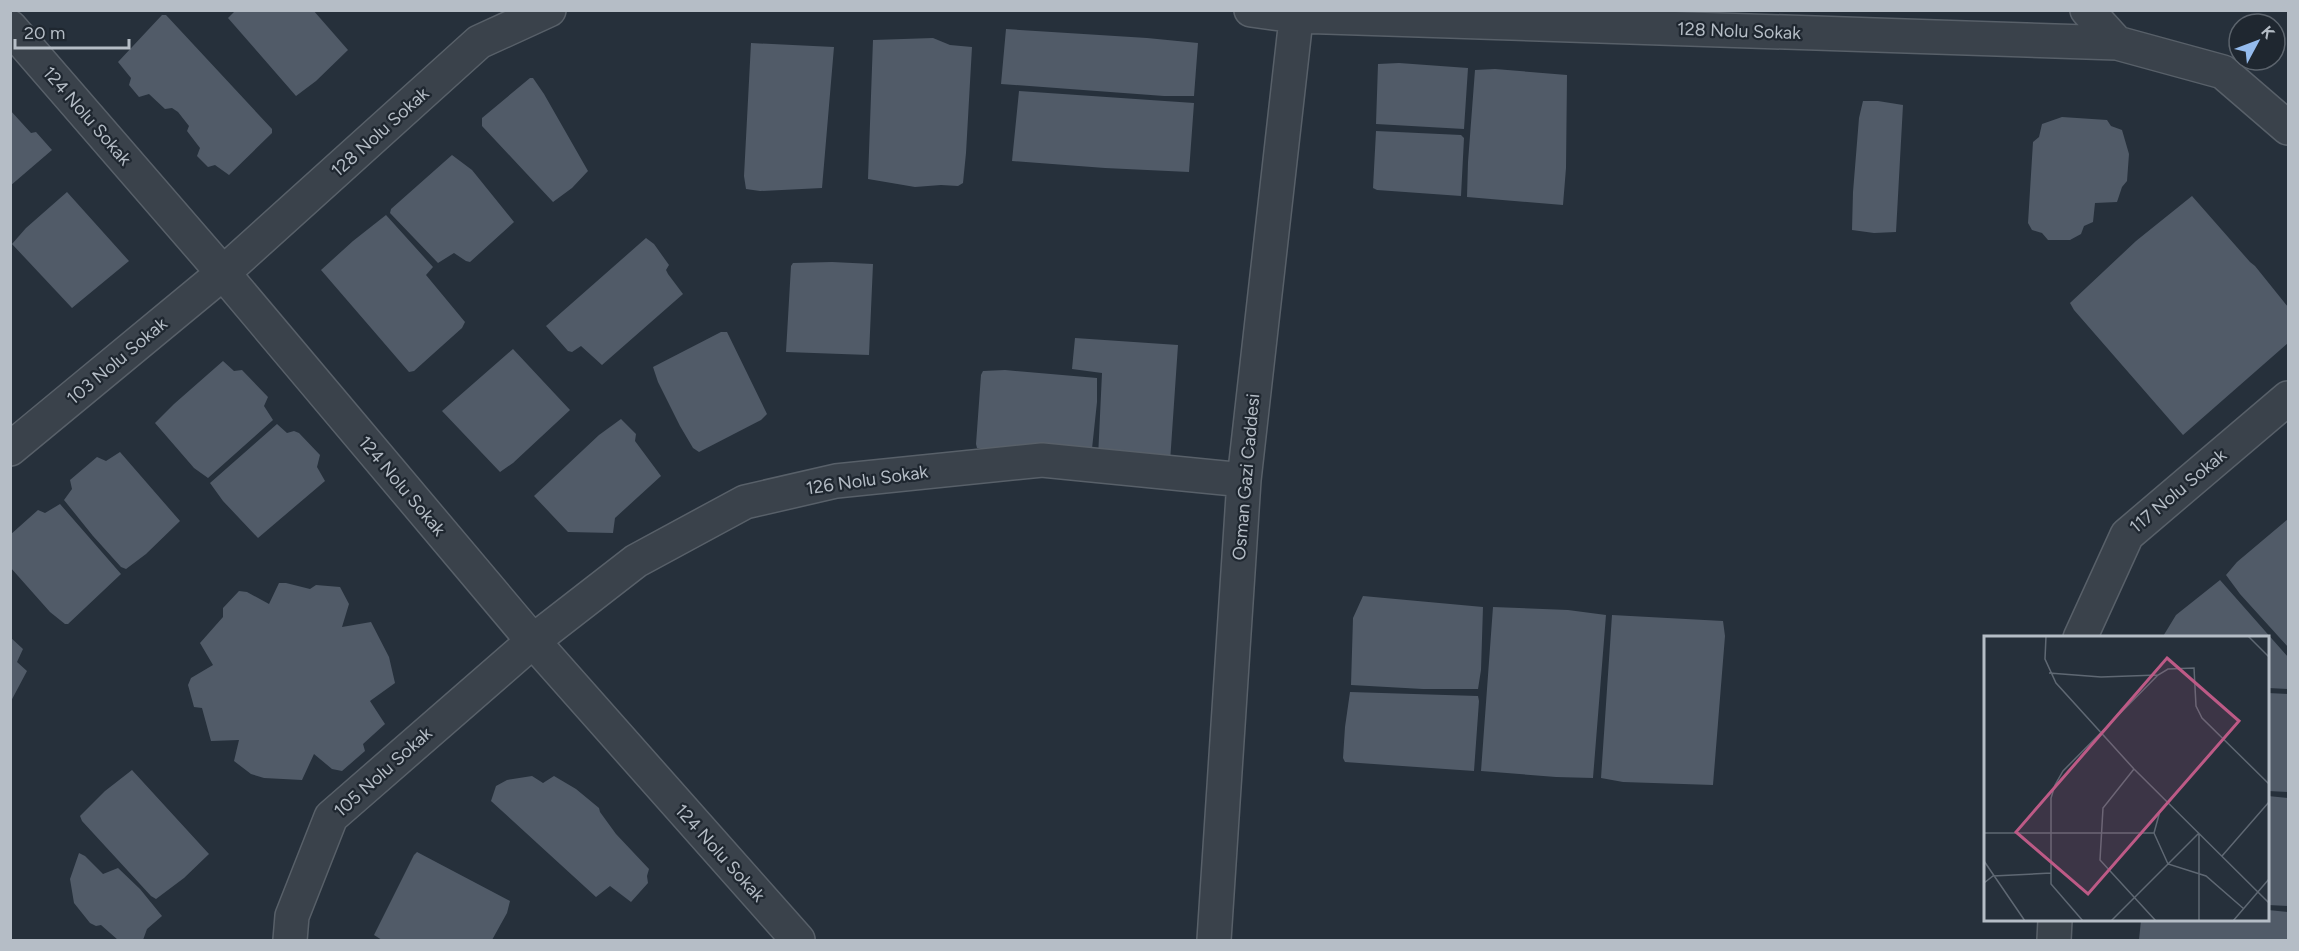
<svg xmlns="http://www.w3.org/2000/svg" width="2299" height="951" font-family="Figtree,sans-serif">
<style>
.building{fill:#515b68}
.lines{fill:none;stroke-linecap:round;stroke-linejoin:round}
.minor-casing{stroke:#586069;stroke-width:36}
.minor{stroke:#3a424b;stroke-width:33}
.labels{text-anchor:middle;stroke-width:4.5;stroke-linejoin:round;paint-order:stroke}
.street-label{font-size:18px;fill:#b5bdc6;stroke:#1f2730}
.inset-road{fill:none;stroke:#5f6873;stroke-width:1.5}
.view{fill:#bd5a86;fill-opacity:0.15;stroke:#bd5a86;stroke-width:3}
.inset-edge{fill:none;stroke:#b5bdc6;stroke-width:3}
</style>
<rect width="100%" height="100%" fill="#26303b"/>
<path class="building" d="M 236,10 L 313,10 L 348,50 L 316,81 L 296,96 L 228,18 Z
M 162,15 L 166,15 L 272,129 L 272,133 L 229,175 L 215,165 L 208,167 L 197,156 L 200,148 L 187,131 L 189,126 L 178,112 L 172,108 L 165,109 L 149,94 L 139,97 L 129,85 L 131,78 L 118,62 Z
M 1006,29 L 1147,38 L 1198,43 L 1194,96 L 1164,96 L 1001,84 Z
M 933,38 L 950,45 L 972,47 L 966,153 L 963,183 L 958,186 L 941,185 L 915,187 L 868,179 L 873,40 Z
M 751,43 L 834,47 L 822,188 L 760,191 L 746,189 L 744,176 Z
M 1399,63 L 1468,68 L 1464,129 L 1376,124 L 1378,64 Z
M 1495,69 L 1567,75 L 1566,168 L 1563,205 L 1467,197 L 1468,162 L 1475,70 Z
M 530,78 L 533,78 L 544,94 L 588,171 L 572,188 L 553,202 L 482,126 L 482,118 Z
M 1019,91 L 1194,103 L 1189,172 L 1105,168 L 1012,161 Z
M 1863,101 L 1878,101 L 1903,105 L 1896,232 L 1874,233 L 1852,230 L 1853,192 L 1859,118 Z
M 10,110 L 31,133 L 36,132 L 52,150 L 10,186 Z
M 2062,117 L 2107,120 L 2111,126 L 2122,130 L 2129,154 L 2127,181 L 2122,187 L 2117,202 L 2095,203 L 2093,222 L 2084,226 L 2081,234 L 2070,240 L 2048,240 L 2042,233 L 2032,230 L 2028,223 L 2033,142 L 2039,137 L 2042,124 Z
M 1376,131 L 1461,135 L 1464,138 L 1461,196 L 1377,190 L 1373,188 Z
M 452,155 L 472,170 L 514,222 L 470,262 L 466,261 L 454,253 L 438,263 L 390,213 L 391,209 Z
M 67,192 L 129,261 L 72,308 L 12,244 L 26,228 Z
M 2192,196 L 2250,262 L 2255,266 L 2288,307 L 2288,343 L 2183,435 L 2074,310 L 2070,303 L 2136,241 Z
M 386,215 L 433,267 L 426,275 L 465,322 L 462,328 L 414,371 L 409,372 L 321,270 L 353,241 Z
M 646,238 L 654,244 L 669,265 L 666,270 L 668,274 L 683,294 L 602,365 L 581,346 L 572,352 L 568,351 L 546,326 Z
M 832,262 L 873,264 L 869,355 L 786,352 L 791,266 L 793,263 Z
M 721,332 L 727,332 L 767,414 L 761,420 L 699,452 L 693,448 L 680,426 L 658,382 L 653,367 Z
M 1075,338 L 1178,345 L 1170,462 L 1098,458 L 1102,373 L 1072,369 Z
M 513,349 L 570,410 L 513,463 L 500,472 L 442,411 Z
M 223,361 L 234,371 L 242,370 L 268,397 L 264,406 L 273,420 L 208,478 L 194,468 L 155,423 L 174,404 Z
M 1005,370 L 1097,378 L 1097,402 L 1091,458 L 1005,452 L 977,448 L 976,444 L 981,375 L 983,371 Z
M 621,419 L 636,434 L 635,441 L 661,476 L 615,518 L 613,533 L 568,532 L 534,496 L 599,435 Z
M 277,424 L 287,433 L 294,431 L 299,433 L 320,455 L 317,467 L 325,481 L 258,538 L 223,501 L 210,483 Z
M 120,452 L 180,521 L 146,554 L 126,569 L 121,567 L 93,536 L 64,500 L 72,489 L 70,480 L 97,457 L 106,461 Z
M 60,504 L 121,574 L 68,624 L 65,624 L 50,612 L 10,567 L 10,535 L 38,510 L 45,513 Z
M 2288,519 L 2288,647 L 2240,594 L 2226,575 L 2237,562 Z
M 2220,580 L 2288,657 L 2288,689 L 2268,688 L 2268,638 L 2162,638 L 2176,615 Z
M 279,583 L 286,583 L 310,589 L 316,585 L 340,587 L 349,604 L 342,627 L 371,622 L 389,657 L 395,683 L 370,701 L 385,724 L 363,744 L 365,751 L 342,771 L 332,769 L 314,754 L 302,780 L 264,778 L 251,774 L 234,761 L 239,740 L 211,741 L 202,708 L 194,707 L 188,685 L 191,678 L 213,665 L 200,643 L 223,617 L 223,608 L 239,591 L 247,592 L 269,604 Z
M 1363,596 L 1483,607 L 1481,670 L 1478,689 L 1423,689 L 1351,685 L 1353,618 Z
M 1493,607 L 1568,610 L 1606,615 L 1593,778 L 1556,777 L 1481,771 Z
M 1612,615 L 1723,621 L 1725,636 L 1713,785 L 1623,782 L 1601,778 Z
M 10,637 L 23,649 L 17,662 L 27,671 L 10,703 Z
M 1350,692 L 1478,696 L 1479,701 L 1474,771 L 1345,762 L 1343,758 L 1345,727 Z
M 2268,693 L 2288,694 L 2288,792 L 2268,791 Z
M 132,770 L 209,854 L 184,878 L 156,899 L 151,896 L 82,821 L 80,816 L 105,791 Z
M 532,776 L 543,783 L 554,776 L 576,789 L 599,808 L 600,812 L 616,834 L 649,869 L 647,876 L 648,883 L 631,902 L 610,886 L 596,897 L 491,801 L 496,786 L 507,780 Z
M 2268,796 L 2288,798 L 2288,906 L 2268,905 Z
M 417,852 L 510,901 L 507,913 L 492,940 L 382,940 L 374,935 L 414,855 Z
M 79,853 L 85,856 L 103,874 L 118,868 L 140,889 L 162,916 L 147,929 L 143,940 L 118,940 L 101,925 L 96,926 L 90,923 L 74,903 L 70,879 Z
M 2268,910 L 2288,912 L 2288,940 L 2139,940 L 2141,920 L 2268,920 Z"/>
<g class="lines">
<g class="minor-casing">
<path id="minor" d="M 1251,10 L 1296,16 L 2117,43 L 2223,72 L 2288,128
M 2087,10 L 2117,43
M 10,27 L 223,273 L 533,641 L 798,940
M 10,449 L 223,273 L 479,42 L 549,10
M 2080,638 L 2127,535 L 2288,398
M 290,940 L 292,916 L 331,817 L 533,641 L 636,561 L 745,502 L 836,481 L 1042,460 L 1244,480
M 1214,940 L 1244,480 L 1297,10
M 2054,940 L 2055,920"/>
</g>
<use href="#minor" class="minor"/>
</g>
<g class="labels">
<g class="street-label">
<text transform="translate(1739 31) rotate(2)" y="6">128 Nolu Sokak</text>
<text transform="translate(87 116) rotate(49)" y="6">124 Nolu Sokak</text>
<text transform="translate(380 132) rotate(-42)" y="6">128 Nolu Sokak</text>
<text transform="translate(117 361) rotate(-40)" y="6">103 Nolu Sokak</text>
<text transform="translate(1246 477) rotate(-85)" y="6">Osman Gazi Caddesi</text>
<text transform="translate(867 480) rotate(-8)" y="6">126 Nolu Sokak</text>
<text transform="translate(402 486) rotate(50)" y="6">124 Nolu Sokak</text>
<text transform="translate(2178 491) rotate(-40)" y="6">117 Nolu Sokak</text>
<text transform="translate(383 772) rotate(-42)" y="6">105 Nolu Sokak</text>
<text transform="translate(720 853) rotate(48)" y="6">124 Nolu Sokak</text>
</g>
</g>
<g transform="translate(1984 636)">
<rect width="285" height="285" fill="#26303b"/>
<path class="inset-road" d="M 62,0 L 61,23 L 72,47 L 150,133 L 285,267M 264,0 L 285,21M 65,37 L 117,41 L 174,39M 150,133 L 119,172 L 116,224 L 172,285M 184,167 L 176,175 L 170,197 L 184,228 L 222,240 L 260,273M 0,197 L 170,197M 215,197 L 215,285M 238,220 L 285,166M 0,225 L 41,285M 0,247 L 9,240 L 67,237M 99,285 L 67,248 L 67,162 L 71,149 L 79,135 L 174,39 L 184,33 L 210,32 L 212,70 L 218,82 L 285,148M 127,285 L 215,197M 249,285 L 285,243"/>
<path class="view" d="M 183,22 L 255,85 L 104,258 L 32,196 Z"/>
<rect width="285" height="285" class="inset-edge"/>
</g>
<rect width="2299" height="951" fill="none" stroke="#b5bdc6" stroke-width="24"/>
<g transform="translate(2257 42) rotate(49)"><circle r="28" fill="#1f2730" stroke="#5b636c" stroke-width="1.5"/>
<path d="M0-4.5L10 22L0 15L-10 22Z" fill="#94bbed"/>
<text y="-9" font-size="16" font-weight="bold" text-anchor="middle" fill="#b5bdc6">K</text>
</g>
<path d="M15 39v9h114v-9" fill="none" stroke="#b5bdc6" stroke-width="3"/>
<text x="24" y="39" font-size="18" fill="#b5bdc6" stroke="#1f2730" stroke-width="4.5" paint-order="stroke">20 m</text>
</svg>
